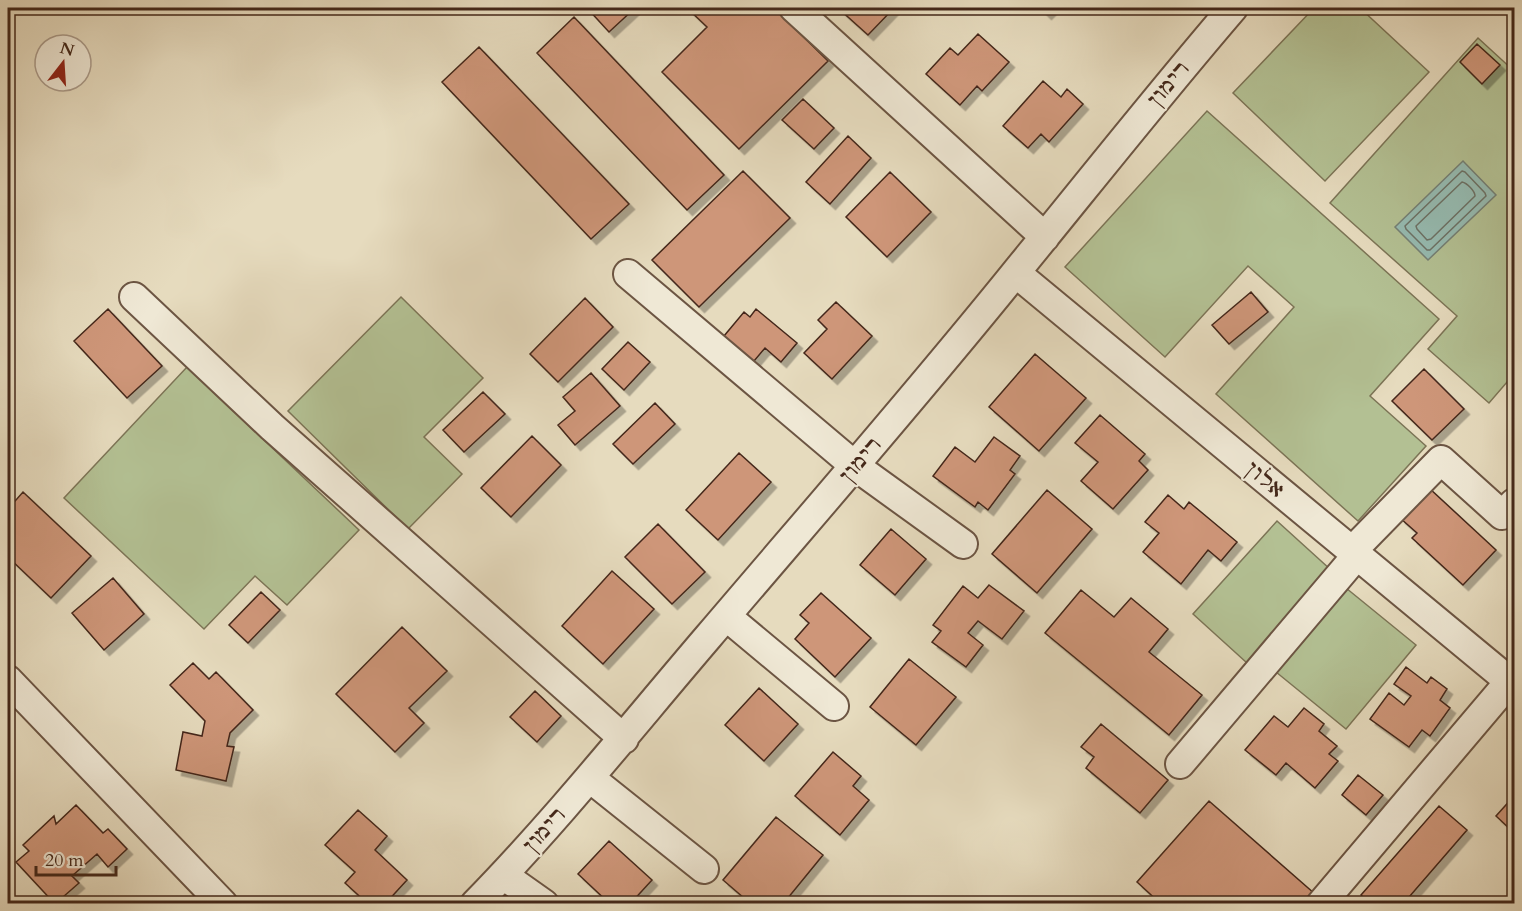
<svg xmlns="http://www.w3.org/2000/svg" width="1522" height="911" font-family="Cardo,'Frank Ruhl Libre',serif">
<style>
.green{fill:#b3c093;stroke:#7c7456;stroke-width:1.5}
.water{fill:#96bbb1;stroke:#758075;stroke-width:1.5}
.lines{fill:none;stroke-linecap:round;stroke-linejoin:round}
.shore{stroke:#6d7266;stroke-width:1.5}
.building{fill:#ce9679;stroke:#44281a;stroke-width:1.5;filter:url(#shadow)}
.minor-casing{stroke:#6c5543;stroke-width:32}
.minor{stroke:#efe8d5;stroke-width:28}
.labels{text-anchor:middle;stroke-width:4.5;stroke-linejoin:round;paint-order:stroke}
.street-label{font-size:21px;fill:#44281a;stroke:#efe8d5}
</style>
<defs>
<filter id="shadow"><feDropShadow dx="5.5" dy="5.5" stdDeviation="0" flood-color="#0004"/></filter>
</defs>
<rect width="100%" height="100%" fill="#e6dbbe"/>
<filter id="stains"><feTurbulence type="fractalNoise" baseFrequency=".00333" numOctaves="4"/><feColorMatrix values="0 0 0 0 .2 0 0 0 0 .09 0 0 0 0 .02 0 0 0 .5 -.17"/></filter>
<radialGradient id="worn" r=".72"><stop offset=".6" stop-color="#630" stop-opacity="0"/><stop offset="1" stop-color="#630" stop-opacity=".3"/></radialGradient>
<path class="green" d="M 1314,8 L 1360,8 L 1429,72 L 1325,181 L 1233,93 Z
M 1478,38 L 1514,71 L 1514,374 L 1489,403 L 1428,349 L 1457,316 L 1330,203 Z
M 1207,111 L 1439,319 L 1370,396 L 1426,446 L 1358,521 L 1216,394 L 1294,307 L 1248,266 L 1165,357 L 1065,267 Z
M 401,297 L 483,378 L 424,437 L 462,474 L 408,529 L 288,411 Z
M 187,367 L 359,530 L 287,605 L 255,576 L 204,629 L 64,498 Z
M 1277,521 L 1331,570 L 1247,663 L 1193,614 Z
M 1346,588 L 1416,645 L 1346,729 L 1276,672 Z"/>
<path class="water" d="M 1463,161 L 1496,195 L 1428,260 L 1395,227 Z"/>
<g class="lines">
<path class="shore" d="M 1462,171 L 1465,172 L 1485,193 L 1486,196 L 1430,250 L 1427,250 L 1406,229 L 1405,226 Z
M 1462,182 C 1467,183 1475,191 1475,196 L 1431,239 L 1427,240 L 1417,229 L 1416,226 Z"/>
</g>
<path class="building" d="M 587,8 L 635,8 L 609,32 Z
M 687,8 L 774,8 L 828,61 L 739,149 L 662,72 L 707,27 Z
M 838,8 L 894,8 L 868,35 Z
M 1040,8 L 1052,8 L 1046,14 Z
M 574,17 L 724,175 L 687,210 L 537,53 Z
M 978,34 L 1009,62 L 982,91 L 977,86 L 960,105 L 926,74 L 950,48 L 958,55 Z
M 1477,44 L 1500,65 L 1482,84 L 1460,62 Z
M 479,47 L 629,204 L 591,239 L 442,82 Z
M 1043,81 L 1061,97 L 1067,89 L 1083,104 L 1049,142 L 1041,134 L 1028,148 L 1003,126 Z
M 803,99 L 834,128 L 814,149 L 782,120 Z
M 848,136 L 871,158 L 830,204 L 806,182 Z
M 743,171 L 790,218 L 699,307 L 652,260 Z
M 890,172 L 931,212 L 887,257 L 846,217 Z
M 1251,292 L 1268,312 L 1229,344 L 1212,325 Z
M 585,298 L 613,327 L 558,382 L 530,354 Z
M 836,302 L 872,336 L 832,379 L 804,353 L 827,329 L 818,320 Z
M 108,309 L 162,366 L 127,398 L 74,341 Z
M 756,309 L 797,343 L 781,362 L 765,348 L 749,367 L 719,342 L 744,312 L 750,317 Z
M 628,342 L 650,362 L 624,390 L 602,369 Z
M 1035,354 L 1086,398 L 1039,451 L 989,407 Z
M 1424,369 L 1464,409 L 1432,440 L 1392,401 Z
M 591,373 L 620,406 L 575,445 L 558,425 L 575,411 L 563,397 Z
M 483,392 L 505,414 L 464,452 L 443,430 Z
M 655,403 L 675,424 L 633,464 L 613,444 Z
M 1100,415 L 1145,454 L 1139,461 L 1148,470 L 1113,509 L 1081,481 L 1098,462 L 1075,443 Z
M 532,436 L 561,465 L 511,517 L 481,488 Z
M 994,437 L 1020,456 L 1010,470 L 1015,474 L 988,510 L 978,502 L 975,507 L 933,476 L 955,447 L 975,462 Z
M 739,453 L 771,482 L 718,540 L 686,510 Z
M 1429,488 L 1496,550 L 1463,585 L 1412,538 L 1417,533 L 1400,518 Z
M 1047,490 L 1092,529 L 1037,593 L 992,554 Z
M 23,492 L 91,556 L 51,598 L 8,557 L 8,509 Z
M 1168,495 L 1184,509 L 1189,502 L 1237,542 L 1221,561 L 1208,550 L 1181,584 L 1143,552 L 1159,533 L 1145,522 Z
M 658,524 L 705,572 L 672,604 L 625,557 Z
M 891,529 L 926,559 L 895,595 L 860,565 Z
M 612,571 L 654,609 L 603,664 L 562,626 Z
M 113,578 L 144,614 L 104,650 L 72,613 Z
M 989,585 L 1024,611 L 1002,639 L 978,621 L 968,633 L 983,645 L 966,667 L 932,642 L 941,631 L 933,625 L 963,586 L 978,598 Z
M 1081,590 L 1114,617 L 1131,598 L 1168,629 L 1149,652 L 1202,695 L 1169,735 L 1045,633 Z
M 261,592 L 280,610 L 248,643 L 229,625 Z
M 821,593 L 871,638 L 835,677 L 795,639 L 809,623 L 800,615 Z
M 402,627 L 447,671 L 409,708 L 424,723 L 395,752 L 336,694 Z
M 909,659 L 956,697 L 916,745 L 870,707 Z
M 193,663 L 209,679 L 216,672 L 253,710 L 230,733 L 227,746 L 234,747 L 226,781 L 176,770 L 183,732 L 202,736 L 205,721 L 170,685 Z
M 1406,667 L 1427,683 L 1431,677 L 1447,689 L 1440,700 L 1450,708 L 1430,736 L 1422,730 L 1409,747 L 1370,719 L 1389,693 L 1404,705 L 1411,696 L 1394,684 Z
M 759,688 L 798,724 L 764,761 L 725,725 Z
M 535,691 L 561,716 L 537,742 L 510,717 Z
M 1304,708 L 1324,724 L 1319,731 L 1337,746 L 1329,754 L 1338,761 L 1315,788 L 1286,763 L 1276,775 L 1245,750 L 1274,716 L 1288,727 Z
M 1101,724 L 1168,780 L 1140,813 L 1086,768 L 1094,757 L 1081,747 Z
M 833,752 L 861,776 L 853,786 L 869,800 L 840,835 L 795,796 Z
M 1358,775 L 1383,795 L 1366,815 L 1342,795 Z
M 1514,796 L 1514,840 L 1508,834 L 1511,830 L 1496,816 Z
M 1209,801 L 1315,894 L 1307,904 L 1161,904 L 1137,882 Z
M 76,805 L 103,833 L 108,829 L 127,849 L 108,867 L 97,854 L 72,876 L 79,883 L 55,904 L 16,862 L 29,851 L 23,845 L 54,816 L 56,824 Z
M 1439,806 L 1467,830 L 1403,904 L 1370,904 L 1361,895 Z
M 358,810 L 387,836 L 375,850 L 407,880 L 385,904 L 368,904 L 345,883 L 355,872 L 325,845 Z
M 776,817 L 823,855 L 783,904 L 751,904 L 723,880 Z
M 609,841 L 652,880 L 630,904 L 610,904 L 578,874 Z"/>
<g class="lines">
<g class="minor-casing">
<path id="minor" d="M 794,8 L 1045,237
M 1016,273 L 1514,685
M 628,274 L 855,466 L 963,544
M 134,297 L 272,427 L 624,739
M 1352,551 L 1441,460 L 1502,515 L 1514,503
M 726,616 L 834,706
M 8,680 L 223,904
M 1180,764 L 1357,555
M 590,778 L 704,869
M 503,875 L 544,904
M 475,904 C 558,819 631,727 708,637 C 811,516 916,396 1016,272 C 1088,184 1159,94 1233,8
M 1321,904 L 1510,681"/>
</g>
<use href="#minor" class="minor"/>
</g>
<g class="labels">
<g class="street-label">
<text transform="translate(1168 84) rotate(-50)" y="7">רימון</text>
<text transform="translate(860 460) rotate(-50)" y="7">רימון</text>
<text transform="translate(1265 479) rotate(40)" y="7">אלון</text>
<text transform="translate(544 830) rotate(-48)" y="7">רימון</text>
</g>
</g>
<rect width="1522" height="911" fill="none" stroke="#e6dbbe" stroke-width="30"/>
<rect x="9" y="9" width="1504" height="893" fill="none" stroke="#44281a" stroke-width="3"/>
<rect x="15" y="15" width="1492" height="881" fill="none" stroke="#44281a" stroke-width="1.5"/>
<g transform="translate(63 63) rotate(17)"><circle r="28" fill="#efe8d5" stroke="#ab9b8a" stroke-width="1.5"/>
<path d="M0-4.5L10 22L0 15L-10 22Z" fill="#8f2418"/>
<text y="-9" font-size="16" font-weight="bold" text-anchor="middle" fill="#44281a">N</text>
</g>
<path d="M36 866v9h80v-9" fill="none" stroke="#44281a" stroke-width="3"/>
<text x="45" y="866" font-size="18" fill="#44281a" stroke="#efe8d5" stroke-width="4.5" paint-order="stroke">20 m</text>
<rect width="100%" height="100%" filter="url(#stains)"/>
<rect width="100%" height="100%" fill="url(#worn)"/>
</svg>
